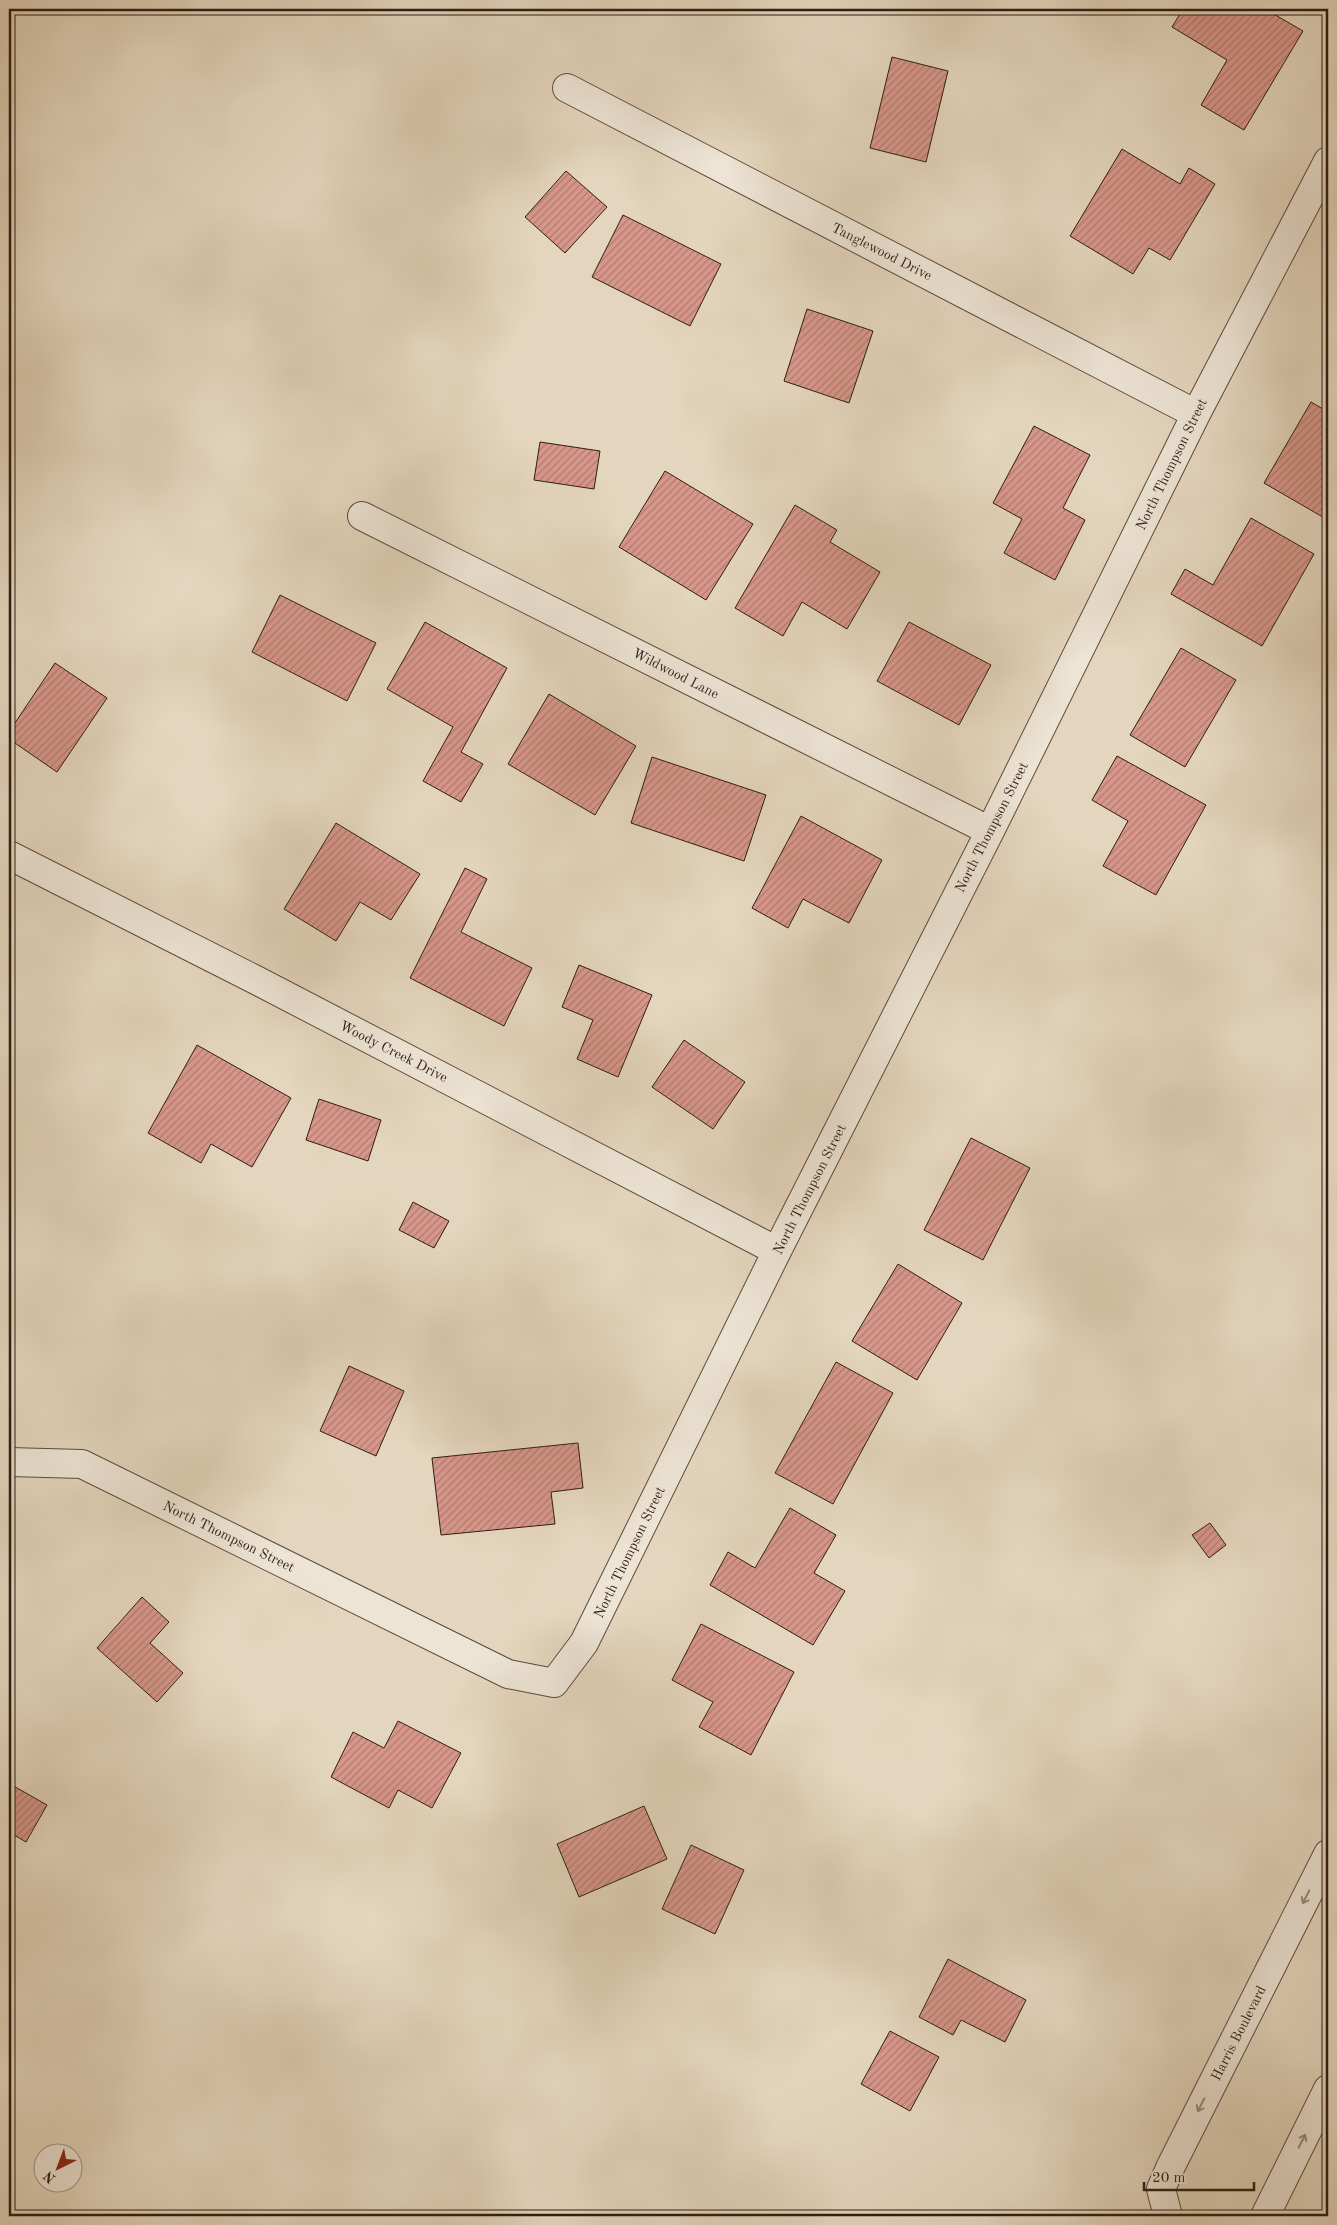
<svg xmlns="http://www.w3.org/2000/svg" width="1337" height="2225" font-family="'Old Standard TT',serif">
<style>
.building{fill:url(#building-hatch);stroke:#2f1d12}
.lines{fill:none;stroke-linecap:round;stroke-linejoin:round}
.street-casing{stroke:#5c4b3d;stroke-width:30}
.street{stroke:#ede4d5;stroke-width:28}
.oneway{stroke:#988a7d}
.labels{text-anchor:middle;stroke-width:5;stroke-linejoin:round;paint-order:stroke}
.street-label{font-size:14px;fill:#2f1d12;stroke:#ede4d5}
</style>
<defs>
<pattern id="building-hatch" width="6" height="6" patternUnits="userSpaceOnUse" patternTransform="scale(1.25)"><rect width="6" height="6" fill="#d8978b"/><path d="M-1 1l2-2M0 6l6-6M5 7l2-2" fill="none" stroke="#b07b70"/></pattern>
</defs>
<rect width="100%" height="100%" fill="#e4d6be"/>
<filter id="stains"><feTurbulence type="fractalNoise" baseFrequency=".004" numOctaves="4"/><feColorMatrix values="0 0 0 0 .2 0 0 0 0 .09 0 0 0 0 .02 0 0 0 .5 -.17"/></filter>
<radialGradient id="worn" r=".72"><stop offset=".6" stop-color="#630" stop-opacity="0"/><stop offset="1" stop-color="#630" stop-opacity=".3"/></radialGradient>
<path class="building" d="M 1183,9 L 1265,9 L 1303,31 L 1244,130 L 1201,105 L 1227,60 L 1172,27 Z
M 892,57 L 948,71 L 926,162 L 870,148 Z
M 1122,149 L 1180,184 L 1189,168 L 1215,184 L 1170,260 L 1149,248 L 1133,274 L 1070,236 Z
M 566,171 L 607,207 L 565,253 L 525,217 Z
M 623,215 L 721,264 L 690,326 L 592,277 Z
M 807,309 L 873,331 L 849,403 L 784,381 Z
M 1311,402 L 1328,412 L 1328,520 L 1264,483 Z
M 1034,426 L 1090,455 L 1063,508 L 1085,520 L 1055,580 L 1004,553 L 1022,519 L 993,503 Z
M 540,442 L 600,451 L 594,489 L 534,480 Z
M 665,471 L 753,524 L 706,600 L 619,547 Z
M 795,505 L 837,530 L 830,542 L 880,572 L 847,629 L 802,602 L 783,636 L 735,608 Z
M 1251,518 L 1314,554 L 1262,646 L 1171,594 L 1185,569 L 1213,585 Z
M 280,595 L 376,643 L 347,701 L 252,652 Z
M 425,622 L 507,668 L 461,752 L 483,764 L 461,802 L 423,781 L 453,727 L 387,689 Z
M 909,622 L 991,665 L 959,725 L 877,681 Z
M 1181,648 L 1236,680 L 1185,767 L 1130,735 Z
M 55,663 L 107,698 L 57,772 L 9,739 L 9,732 Z
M 549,694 L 636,746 L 595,815 L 508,764 Z
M 1117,756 L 1206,805 L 1156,895 L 1103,866 L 1128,821 L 1092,800 Z
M 652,757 L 766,795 L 744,861 L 631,823 Z
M 801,816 L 882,860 L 849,923 L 803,899 L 788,928 L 752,908 Z
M 336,823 L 420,874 L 391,920 L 360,902 L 336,941 L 284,909 Z
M 465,868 L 487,879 L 461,932 L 532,968 L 504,1026 L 410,978 Z
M 579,965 L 652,995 L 618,1077 L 577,1059 L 593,1020 L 562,1007 Z
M 684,1040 L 745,1082 L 713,1129 L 652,1087 Z
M 197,1045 L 291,1098 L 252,1167 L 211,1144 L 201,1163 L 148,1133 Z
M 319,1099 L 381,1120 L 368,1161 L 306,1140 Z
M 971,1138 L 1030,1168 L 983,1260 L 924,1230 Z
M 413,1202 L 449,1221 L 434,1248 L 399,1230 Z
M 898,1264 L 962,1303 L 917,1380 L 852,1341 Z
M 836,1362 L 893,1393 L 833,1504 L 775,1473 Z
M 349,1366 L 404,1391 L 376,1456 L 320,1431 Z
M 578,1443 L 583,1488 L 551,1492 L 555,1524 L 441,1535 L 432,1458 Z
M 790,1508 L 836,1535 L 814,1573 L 845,1591 L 813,1645 L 710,1585 L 728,1552 L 755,1568 Z
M 1210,1523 L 1226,1545 L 1209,1558 L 1192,1535 Z
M 142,1597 L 169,1622 L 150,1643 L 183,1673 L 157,1702 L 97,1648 Z
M 701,1624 L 794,1672 L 751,1755 L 699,1727 L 713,1702 L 672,1680 Z
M 398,1721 L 461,1753 L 432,1808 L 398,1790 L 389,1808 L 331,1777 L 353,1732 L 384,1748 Z
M 10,1784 L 47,1805 L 26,1842 L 9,1832 Z
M 644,1806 L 667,1859 L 579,1897 L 557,1844 Z
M 691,1845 L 744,1870 L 715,1934 L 662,1909 Z
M 948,1959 L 1026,2000 L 1005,2042 L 961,2020 L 953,2035 L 919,2017 Z
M 890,2031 L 939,2057 L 910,2111 L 861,2084 Z"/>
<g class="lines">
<g class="street-casing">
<path id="street" d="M 567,88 L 1196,414
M 362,516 L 990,831
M 9,855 L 254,979 L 777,1251
M 9,1462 L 82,1464 L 508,1674 L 554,1683 L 584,1643 L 777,1251 L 990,831 L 1196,414 L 1328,161
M 1168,2216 L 1161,2189 L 1170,2168 L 1328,1854
M 1265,2216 L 1328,2089"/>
</g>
<use href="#street" class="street"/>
</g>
<defs><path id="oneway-shaft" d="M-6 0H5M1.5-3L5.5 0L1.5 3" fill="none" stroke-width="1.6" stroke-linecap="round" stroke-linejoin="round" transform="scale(1.25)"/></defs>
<g class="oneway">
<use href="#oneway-shaft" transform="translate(1306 1897) rotate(117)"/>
<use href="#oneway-shaft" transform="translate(1201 2105) rotate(117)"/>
<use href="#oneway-shaft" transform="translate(1302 2141) rotate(-63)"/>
</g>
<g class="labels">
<g class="street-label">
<text transform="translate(882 251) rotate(27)" y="5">Tanglewood Drive</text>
<text transform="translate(1171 464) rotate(-64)" y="5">North Thompson Street</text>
<text transform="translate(676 673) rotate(27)" y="5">Wildwood Lane</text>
<text transform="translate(991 827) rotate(-63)" y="5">North Thompson Street</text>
<text transform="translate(394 1051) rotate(27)" y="5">Woody Creek Drive</text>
<text transform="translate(809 1189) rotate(-63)" y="5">North Thompson Street</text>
<text transform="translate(229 1536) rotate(26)" y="5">North Thompson Street</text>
<text transform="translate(629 1552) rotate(-64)" y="5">North Thompson Street</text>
<text transform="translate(1238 2033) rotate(-63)" y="5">Harris Boulevard</text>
</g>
</g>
<rect width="1337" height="2225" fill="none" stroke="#e4d6be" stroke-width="30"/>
<rect x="10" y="10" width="1317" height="2205" fill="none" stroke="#2f1d12" stroke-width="2.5"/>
<rect x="15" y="15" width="1307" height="2195" fill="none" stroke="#2f1d12"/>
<g transform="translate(58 2168) rotate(222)"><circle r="24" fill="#ede4d5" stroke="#a19487"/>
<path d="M0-4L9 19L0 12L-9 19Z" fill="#8f2418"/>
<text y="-8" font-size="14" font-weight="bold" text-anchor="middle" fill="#2f1d12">N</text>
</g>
<path d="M1144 2182v8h110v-8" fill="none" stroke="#2f1d12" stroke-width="2.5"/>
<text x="1152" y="2182" font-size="15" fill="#2f1d12" stroke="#ede4d5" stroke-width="4" paint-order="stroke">20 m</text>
<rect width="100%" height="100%" filter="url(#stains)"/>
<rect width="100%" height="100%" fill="url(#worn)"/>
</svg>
